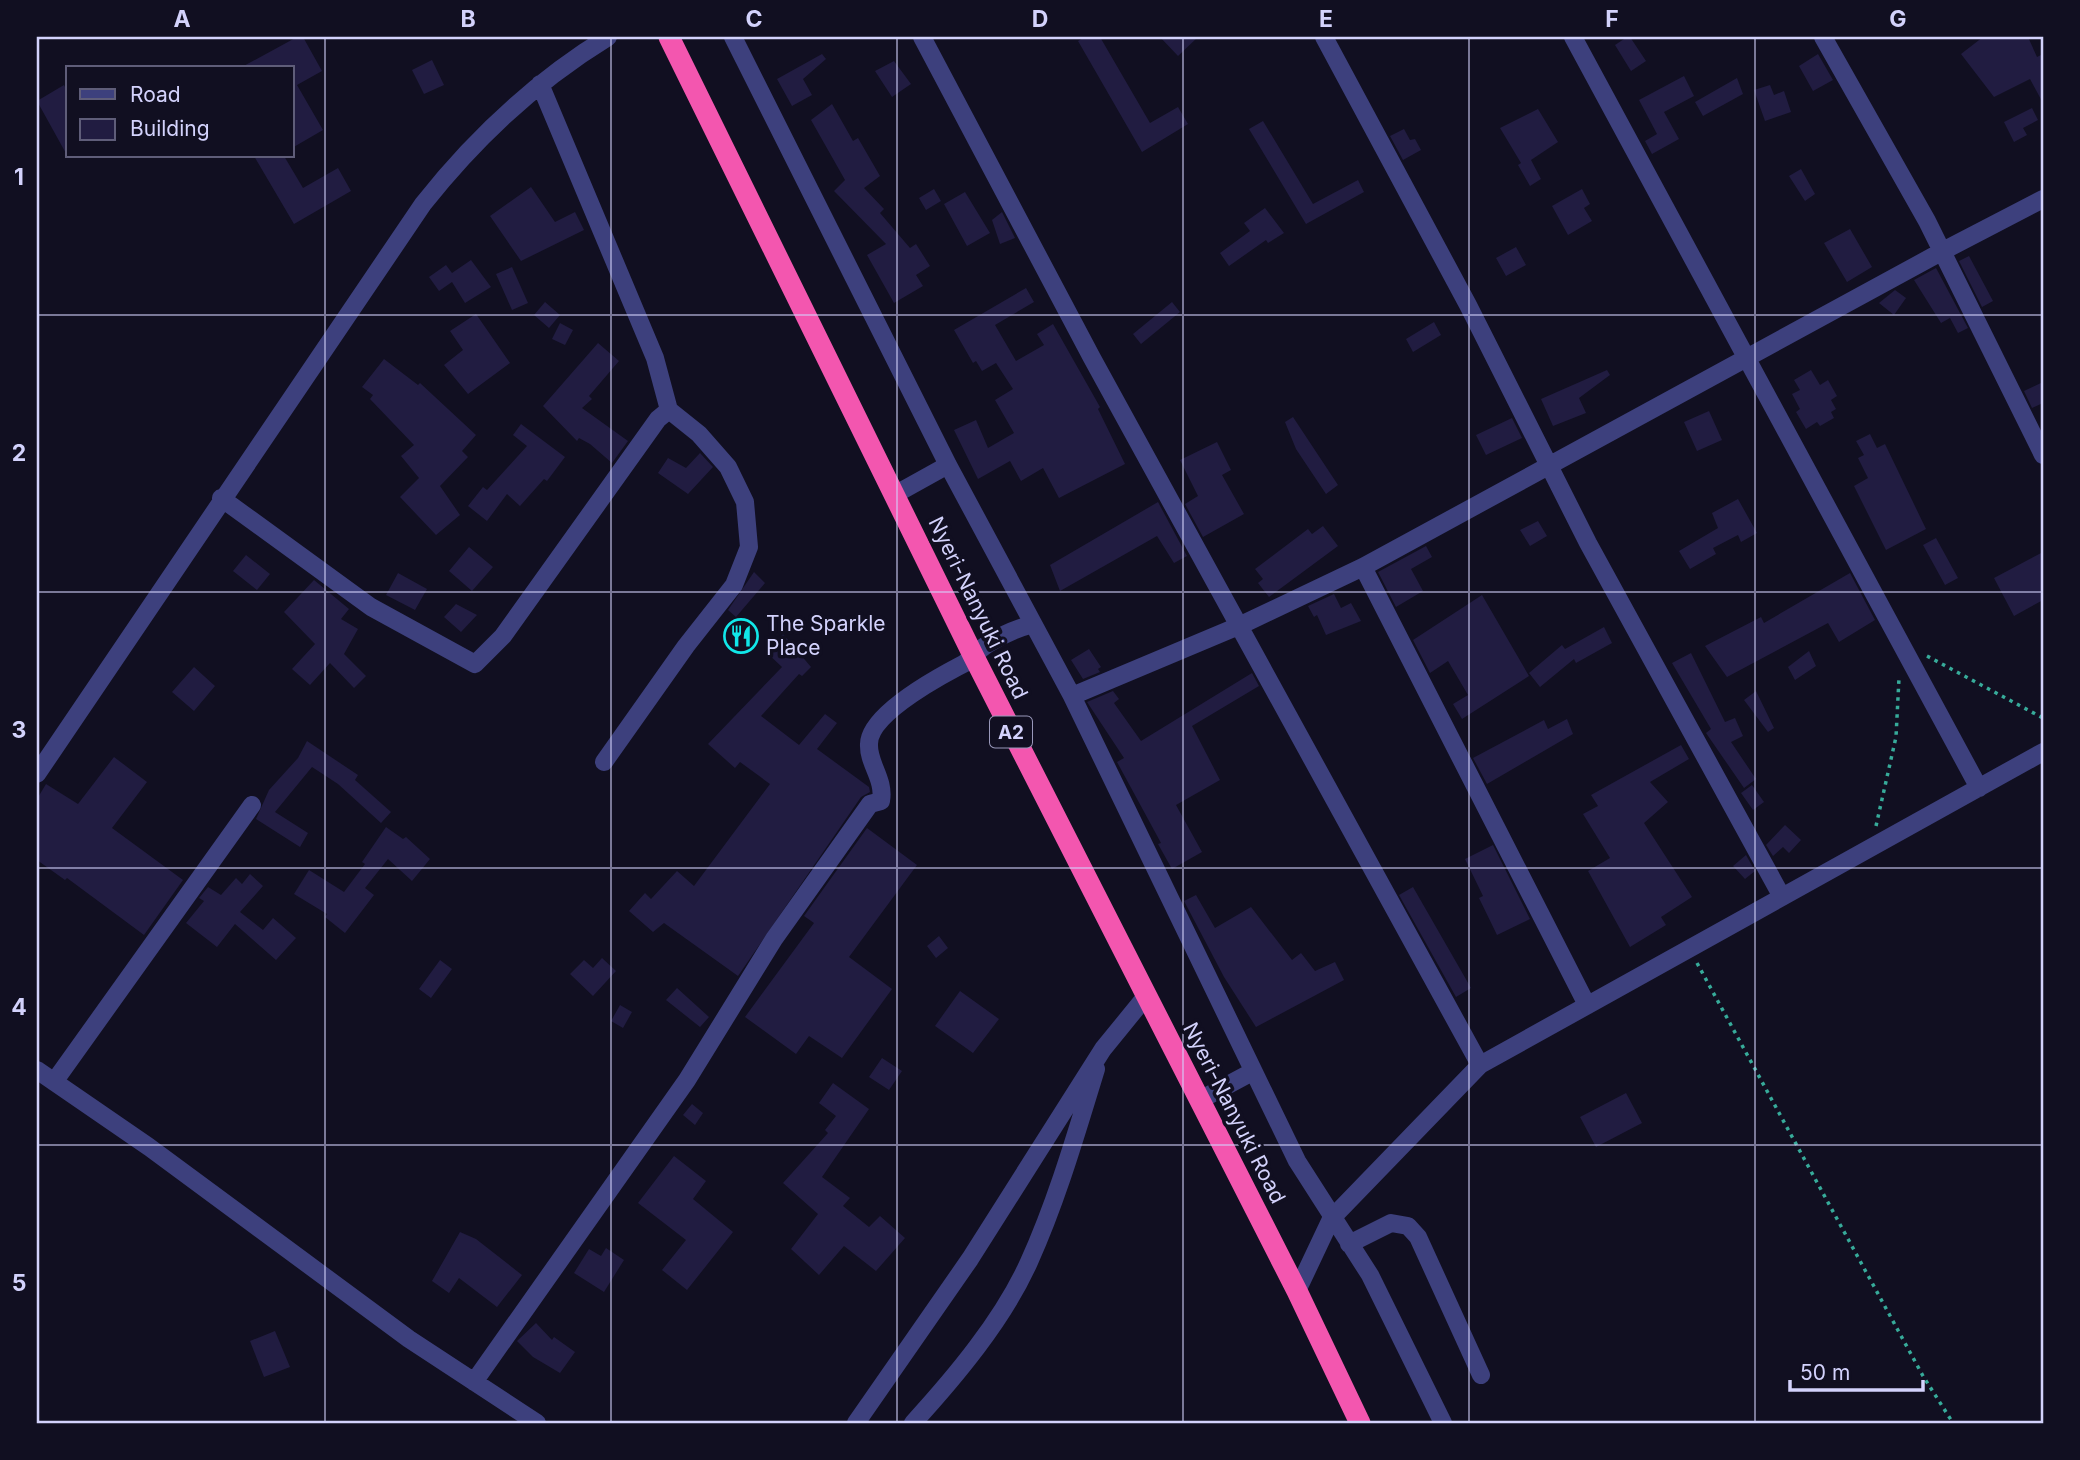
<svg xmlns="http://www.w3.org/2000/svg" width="2080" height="1460" font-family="Inter,sans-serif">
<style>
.building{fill:#211c41}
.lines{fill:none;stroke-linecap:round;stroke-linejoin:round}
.path{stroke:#37ab9a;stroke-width:3.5;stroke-dasharray:3.5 5;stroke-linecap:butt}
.minor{stroke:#3d407d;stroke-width:18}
.highway{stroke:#f356af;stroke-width:21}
.grid{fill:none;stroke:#d3d2fc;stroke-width:2;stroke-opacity:0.55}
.labels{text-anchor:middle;stroke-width:7;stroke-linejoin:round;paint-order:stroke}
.shield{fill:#110f21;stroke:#9998ba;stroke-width:2}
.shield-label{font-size:19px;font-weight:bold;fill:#d3d2fc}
.street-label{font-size:21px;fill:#d3d2fc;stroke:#110f21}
.poi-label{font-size:21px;fill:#d3d2fc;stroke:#110f21;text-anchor:start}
.neatline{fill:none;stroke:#d3d2fc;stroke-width:2.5}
.grid-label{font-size:23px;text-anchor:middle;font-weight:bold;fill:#d3d2fc}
</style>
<rect width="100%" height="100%" fill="#110f21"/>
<path class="building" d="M 297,37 L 303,37 L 322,71 L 297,85 L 323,130 L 292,148 L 292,68 L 240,68 Z
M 1085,37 L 1100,37 L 1150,123 L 1178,107 L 1188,124 L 1142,152 L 1078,41 Z
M 1160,37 L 1198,37 L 1178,56 Z
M 1627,37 L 1630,37 L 1646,61 L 1631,71 L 1615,45 Z
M 1983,37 L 2028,37 L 2037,57 L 2043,54 L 2043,103 L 2030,79 L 1994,97 L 1961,54 Z
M 822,54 L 826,59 L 803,79 L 812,95 L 792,106 L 777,79 Z
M 1818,54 L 1833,80 L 1813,91 L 1799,66 Z
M 432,60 L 444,85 L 424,94 L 412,70 Z
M 894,61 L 911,84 L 892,97 L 875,71 Z
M 1684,76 L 1694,96 L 1664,112 L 1679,139 L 1652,154 L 1645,141 L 1657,134 L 1639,100 Z
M 1737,78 L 1743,94 L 1703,116 L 1695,102 Z
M 64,85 L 68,93 L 68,157 L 37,101 Z
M 1770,85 L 1774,95 L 1784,91 L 1791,112 L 1765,121 L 1754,90 Z
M 832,104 L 853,141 L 858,138 L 880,176 L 864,188 L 884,209 L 880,213 L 910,248 L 916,244 L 930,266 L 916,275 L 923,286 L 894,303 L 867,255 L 886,244 L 834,191 L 845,180 L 811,120 Z
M 2032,108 L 2038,120 L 2023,128 L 2027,135 L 2014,142 L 2004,122 Z
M 1538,109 L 1558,142 L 1531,160 L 1541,179 L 1530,186 L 1518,165 L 1521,163 L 1500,128 Z
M 1263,121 L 1313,204 L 1358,180 L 1364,192 L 1306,224 L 1249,129 Z
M 1404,129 L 1410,140 L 1415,139 L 1421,150 L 1403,160 L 1390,136 Z
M 254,156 L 284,156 L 303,188 L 338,168 L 351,191 L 294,224 Z
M 1801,169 L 1815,194 L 1805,201 L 1789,176 Z
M 531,187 L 555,222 L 575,212 L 584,230 L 521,261 L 490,216 Z
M 934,189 L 941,201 L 926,210 L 919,198 Z
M 1582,189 L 1590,204 L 1584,208 L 1592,221 L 1568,235 L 1552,206 Z
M 965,192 L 990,233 L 967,246 L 944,204 Z
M 1265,208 L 1284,233 L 1268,243 L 1266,240 L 1229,266 L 1220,253 L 1250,231 L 1244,223 Z
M 1002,212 L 1015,238 L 1000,244 L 992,220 Z
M 1850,229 L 1872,267 L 1847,282 L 1824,243 Z
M 1516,247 L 1526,265 L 1506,276 L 1496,258 Z
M 1969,256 L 1993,301 L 1982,307 L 1959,261 Z
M 471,260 L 491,287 L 465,303 L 452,282 L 439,291 L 429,277 L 446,265 L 452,273 Z
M 512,267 L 528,303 L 512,310 L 496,274 Z
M 1936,268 L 1968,328 L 1958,333 L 1950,318 L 1941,323 L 1914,280 Z
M 1026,288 L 1034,302 L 995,325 L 1016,361 L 1044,345 L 1037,334 L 1053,324 L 1100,407 L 1098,409 L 1125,464 L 1059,498 L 1043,468 L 1021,481 L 1010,461 L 978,479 L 954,430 L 976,420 L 988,448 L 1014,433 L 995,400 L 1013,389 L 996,363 L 982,371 L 976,361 L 973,363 L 954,330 Z
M 1895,290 L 1906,298 L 1894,315 L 1879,303 Z
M 545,302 L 560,315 L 549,328 L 534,315 Z
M 1172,302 L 1180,312 L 1141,344 L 1133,334 Z
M 476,314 L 510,363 L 468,394 L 444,365 L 463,350 L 450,331 Z
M 1434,322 L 1441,335 L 1413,352 L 1406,339 Z
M 560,323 L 573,330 L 565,345 L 552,339 Z
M 598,343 L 619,361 L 589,396 L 592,399 L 582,408 L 628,441 L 612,463 L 590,444 L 579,438 L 577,441 L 543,406 Z
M 384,359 L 418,385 L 420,383 L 476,435 L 462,451 L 468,457 L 440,486 L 460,515 L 436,535 L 400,497 L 419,478 L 401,456 L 414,445 L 370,399 L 373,395 L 362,387 Z
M 1607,370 L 1610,375 L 1579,398 L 1586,413 L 1553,426 L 1541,399 Z
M 1811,370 L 1820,385 L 1828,380 L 1837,396 L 1831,400 L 1836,409 L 1831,412 L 1834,418 L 1820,426 L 1817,422 L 1806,429 L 1796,412 L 1800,409 L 1792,394 L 1800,390 L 1794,380 Z
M 2043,382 L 2043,403 L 2032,408 L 2024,391 Z
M 1709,411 L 1722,440 L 1697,451 L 1684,422 Z
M 1293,417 L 1338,485 L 1326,494 L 1296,449 L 1285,422 Z
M 1512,418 L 1522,438 L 1486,455 L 1476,435 Z
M 521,424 L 565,457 L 547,481 L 544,479 L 520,506 L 507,494 L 487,521 L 468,506 L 483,487 L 487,490 L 527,446 L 513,435 Z
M 1870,434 L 1877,448 L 1885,444 L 1926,529 L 1886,550 L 1854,486 L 1868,478 L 1858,458 L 1864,455 L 1856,441 Z
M 1217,442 L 1231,470 L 1222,475 L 1244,514 L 1203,537 L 1185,504 L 1198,496 L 1180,460 Z
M 700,453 L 713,467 L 688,494 L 658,473 L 668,458 L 686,468 Z
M 1738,499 L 1757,533 L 1741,542 L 1738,535 L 1713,548 L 1716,554 L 1690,569 L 1679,551 L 1718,528 L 1712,513 Z
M 1158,502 L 1187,556 L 1174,563 L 1157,536 L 1060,591 L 1050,565 Z
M 1538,521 L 1547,536 L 1530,546 L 1520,530 Z
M 1323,526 L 1338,546 L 1269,597 L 1258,583 L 1263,579 L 1255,569 L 1308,529 L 1312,534 Z
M 1936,538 L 1958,578 L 1945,585 L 1923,545 Z
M 1426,546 L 1432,557 L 1411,569 L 1423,591 L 1396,607 L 1378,572 Z
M 469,547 L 493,567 L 472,591 L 449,571 Z
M 2043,552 L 2043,600 L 2014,616 L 1994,578 Z
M 246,555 L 270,574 L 257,590 L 233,571 Z
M 754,572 L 765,583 L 736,617 L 728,610 Z
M 398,573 L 427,589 L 415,610 L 386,595 Z
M 1850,573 L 1875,620 L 1839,642 L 1828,623 L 1727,677 L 1705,646 L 1761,617 L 1764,623 Z
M 314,580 L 349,609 L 341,619 L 358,629 L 344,654 L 366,676 L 354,688 L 330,663 L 310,685 L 292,669 L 315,644 L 284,612 Z
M 1334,594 L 1341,608 L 1351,603 L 1361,621 L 1326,635 L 1317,615 L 1314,617 L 1308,606 Z
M 1482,595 L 1529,676 L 1462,719 L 1453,704 L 1468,695 L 1448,661 L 1430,673 L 1413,640 Z
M 456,604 L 477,615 L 461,632 L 444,617 Z
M 1604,627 L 1612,643 L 1576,663 L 1574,659 L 1540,687 L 1529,673 L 1562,645 L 1565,649 Z
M 783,634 L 811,667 L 802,676 L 799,674 L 761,716 L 799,745 L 825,714 L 837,723 L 817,749 L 869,787 L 870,792 L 861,797 L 738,976 L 664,923 L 653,932 L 629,911 L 645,893 L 651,899 L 677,871 L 694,886 L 770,784 L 740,762 L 735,768 L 708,744 L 782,667 L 766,652 Z
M 1089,649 L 1101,667 L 1098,669 L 1100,672 L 1083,679 L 1071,660 Z
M 1809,651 L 1816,666 L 1795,680 L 1788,667 Z
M 1691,653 L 1725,722 L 1735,718 L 1743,736 L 1731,742 L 1756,779 L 1744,788 L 1706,733 L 1711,729 L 1672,663 Z
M 194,667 L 215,686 L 194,711 L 172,692 Z
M 1252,673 L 1259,686 L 1192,726 L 1220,780 L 1176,805 L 1202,852 L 1172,869 L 1158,844 L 1161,843 L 1117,762 L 1124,758 L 1087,702 L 1113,691 L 1119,699 L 1114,703 L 1141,741 Z
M 1756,691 L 1774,728 L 1768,732 L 1744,700 Z
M 1567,719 L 1573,734 L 1487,784 L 1473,758 L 1544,720 L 1548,729 Z
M 307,741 L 358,775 L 355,780 L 391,812 L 381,823 L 338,784 L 312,767 L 275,812 L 308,833 L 300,847 L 256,819 L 269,790 L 298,758 Z
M 1681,745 L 1689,759 L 1650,782 L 1668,802 L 1644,823 L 1692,897 L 1661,917 L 1666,925 L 1630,947 L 1588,871 L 1610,858 L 1583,814 L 1598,806 L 1591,795 Z
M 114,757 L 147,782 L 112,828 L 183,880 L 144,935 L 67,878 L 65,880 L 37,860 L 37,799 L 46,784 L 78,804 Z
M 1752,785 L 1764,802 L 1753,810 L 1741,793 Z
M 1785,825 L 1801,840 L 1789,853 L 1783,847 L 1773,856 L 1766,845 Z
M 386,827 L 403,839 L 406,837 L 430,859 L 412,881 L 388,859 L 365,888 L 374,895 L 345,933 L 325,917 L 327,914 L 294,894 L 309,870 L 344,892 L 365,864 L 362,862 Z
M 867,828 L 917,865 L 849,957 L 892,989 L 842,1058 L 809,1036 L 796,1054 L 745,1017 L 814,923 L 804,916 Z
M 1493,845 L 1530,919 L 1497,935 L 1479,898 L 1483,896 L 1465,859 Z
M 1746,855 L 1755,871 L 1745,879 L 1733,866 Z
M 250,874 L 263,886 L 240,912 L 263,930 L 273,918 L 296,938 L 276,960 L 235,924 L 217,947 L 186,923 L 204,901 L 199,898 L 208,887 L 221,895 L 236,878 L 242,884 Z
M 1413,887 L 1471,988 L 1456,997 L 1399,895 Z
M 1196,895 L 1215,928 L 1251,907 L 1292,960 L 1301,953 L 1315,971 L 1335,962 L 1344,980 L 1256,1027 L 1224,977 L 1184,901 Z
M 939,936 L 948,948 L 936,958 L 927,946 Z
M 602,958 L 616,971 L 593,996 L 570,974 L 584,960 L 593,968 Z
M 440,960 L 452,969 L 431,998 L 419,989 Z
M 677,988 L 709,1017 L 700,1027 L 666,1000 Z
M 960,991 L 999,1019 L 973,1053 L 935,1026 Z
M 620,1005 L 632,1012 L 623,1028 L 611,1021 Z
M 882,1058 L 902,1071 L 889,1090 L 869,1077 Z
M 833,1083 L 869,1109 L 822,1177 L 850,1198 L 843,1206 L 869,1227 L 880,1216 L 905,1238 L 876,1271 L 844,1246 L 819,1275 L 791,1249 L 818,1214 L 783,1183 L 828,1133 L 825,1130 L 836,1116 L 819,1103 Z
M 1626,1093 L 1642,1123 L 1596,1147 L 1580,1117 Z
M 692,1104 L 703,1113 L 695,1125 L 683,1115 Z
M 674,1156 L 706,1181 L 693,1199 L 733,1232 L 687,1290 L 662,1270 L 686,1240 L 638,1203 Z
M 460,1232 L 476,1239 L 522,1275 L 497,1307 L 459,1278 L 449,1293 L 432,1281 Z
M 606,1248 L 624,1260 L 604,1292 L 574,1273 L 589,1249 L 601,1256 Z
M 536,1323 L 552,1340 L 554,1337 L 575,1352 L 560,1373 L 533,1357 L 517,1341 Z
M 275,1331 L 290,1367 L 264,1377 L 250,1341 Z"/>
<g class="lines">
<path class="path" d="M 1927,656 L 2043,718
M 1876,826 L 1896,737 L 1899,678
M 1697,963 L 1923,1376 L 1953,1423"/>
<path class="minor" d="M 733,37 L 948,465 L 1072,696 L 1297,1161 L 1370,1275 L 1443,1423
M 922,37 L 1092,358 L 1480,1065
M 1324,37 L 1468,305 L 1588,543 L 1782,897
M 1573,37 L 1979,788
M 1823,37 L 1927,221 L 2043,455
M 540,84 L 655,358 L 669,410 L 699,434 L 728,467 L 745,502 L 749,547 L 734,585 L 686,646 L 604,762
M 894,495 L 948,465
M 221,498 L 371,607 L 475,664 L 503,636 L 658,419 L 669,410
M 1363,567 L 1587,1005
M 965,663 C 984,643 1007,631 1033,624
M 1072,696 L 1241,625 L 1363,567 L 1941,252 L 2043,199
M 37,774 L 423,204 C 476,137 536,81 608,37
M 37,1070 L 149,1147 L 409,1339 L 537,1423
M 54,1082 L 252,805
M 1200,1100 L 1252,1072
M 1349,1244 L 1391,1223 L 1408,1226 L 1418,1237 L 1481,1375
M 1297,1291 L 1331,1219 L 1480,1065 L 2043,752
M 474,1382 L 687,1080 L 774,939 L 870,804 L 881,801 C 885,779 868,764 869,744 C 869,712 949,671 975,658
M 856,1423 L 970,1259 L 1103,1049 L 1147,995
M 913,1423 C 955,1377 1003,1320 1029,1262 C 1057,1200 1076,1134 1096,1069"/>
<path class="highway" d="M 669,37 L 973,655 L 1297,1291 L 1360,1423"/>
</g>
<path class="grid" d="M 325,37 L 325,1423M 611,37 L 611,1423M 897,37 L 897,1423M 1183,37 L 1183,1423M 1469,37 L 1469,1423M 1755,37 L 1755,1423M 37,315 L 2043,315M 37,592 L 2043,592M 37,868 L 2043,868M 37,1145 L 2043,1145"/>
<defs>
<g id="restaurant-ring" transform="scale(1.75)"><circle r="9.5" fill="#110f21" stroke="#11e7e9" stroke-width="1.5"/><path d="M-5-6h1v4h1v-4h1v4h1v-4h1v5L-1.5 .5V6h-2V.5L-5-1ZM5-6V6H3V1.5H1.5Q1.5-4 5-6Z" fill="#11e7e9"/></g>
</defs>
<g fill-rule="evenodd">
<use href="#restaurant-ring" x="741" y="636"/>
</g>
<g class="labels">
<rect class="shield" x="990" y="716.5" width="42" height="31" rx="5"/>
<g class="shield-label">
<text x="1011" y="739">A2</text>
</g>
<g class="street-label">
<text transform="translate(978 608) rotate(64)" y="7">Nyeri-Nanyuki Road</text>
<text transform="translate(1234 1113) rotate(63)" y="7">Nyeri-Nanyuki Road</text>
</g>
<g class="poi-label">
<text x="766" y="631">The Sparkle<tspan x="766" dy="24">Place</tspan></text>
</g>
</g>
<rect width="2080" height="1460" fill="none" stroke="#110f21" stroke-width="77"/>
<rect x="66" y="66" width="228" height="91" fill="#110f21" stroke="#5f5d79" stroke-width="2"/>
<rect x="80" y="89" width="35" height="10" fill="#3d407d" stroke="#5f5d79" stroke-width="2"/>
<text x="130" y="102" font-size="21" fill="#d3d2fc">Road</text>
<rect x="80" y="119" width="35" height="21" fill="#211c41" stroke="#5f5d79" stroke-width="2"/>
<text x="130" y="136" font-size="21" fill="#d3d2fc">Building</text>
<path d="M1790 1380v10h133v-10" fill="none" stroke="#d3d2fc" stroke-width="3.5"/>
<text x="1800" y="1380" font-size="21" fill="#d3d2fc" stroke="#110f21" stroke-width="5" paint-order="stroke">50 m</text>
<rect x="38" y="38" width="2004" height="1384" class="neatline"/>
<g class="grid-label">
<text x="182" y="27">A</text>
<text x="468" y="27">B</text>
<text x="754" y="27">C</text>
<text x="1040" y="27">D</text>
<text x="1326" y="27">E</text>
<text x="1612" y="27">F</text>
<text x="1898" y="27">G</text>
<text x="19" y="185">1</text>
<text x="19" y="461">2</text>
<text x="19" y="738">3</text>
<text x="19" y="1015">4</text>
<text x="19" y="1291">5</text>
</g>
</svg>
